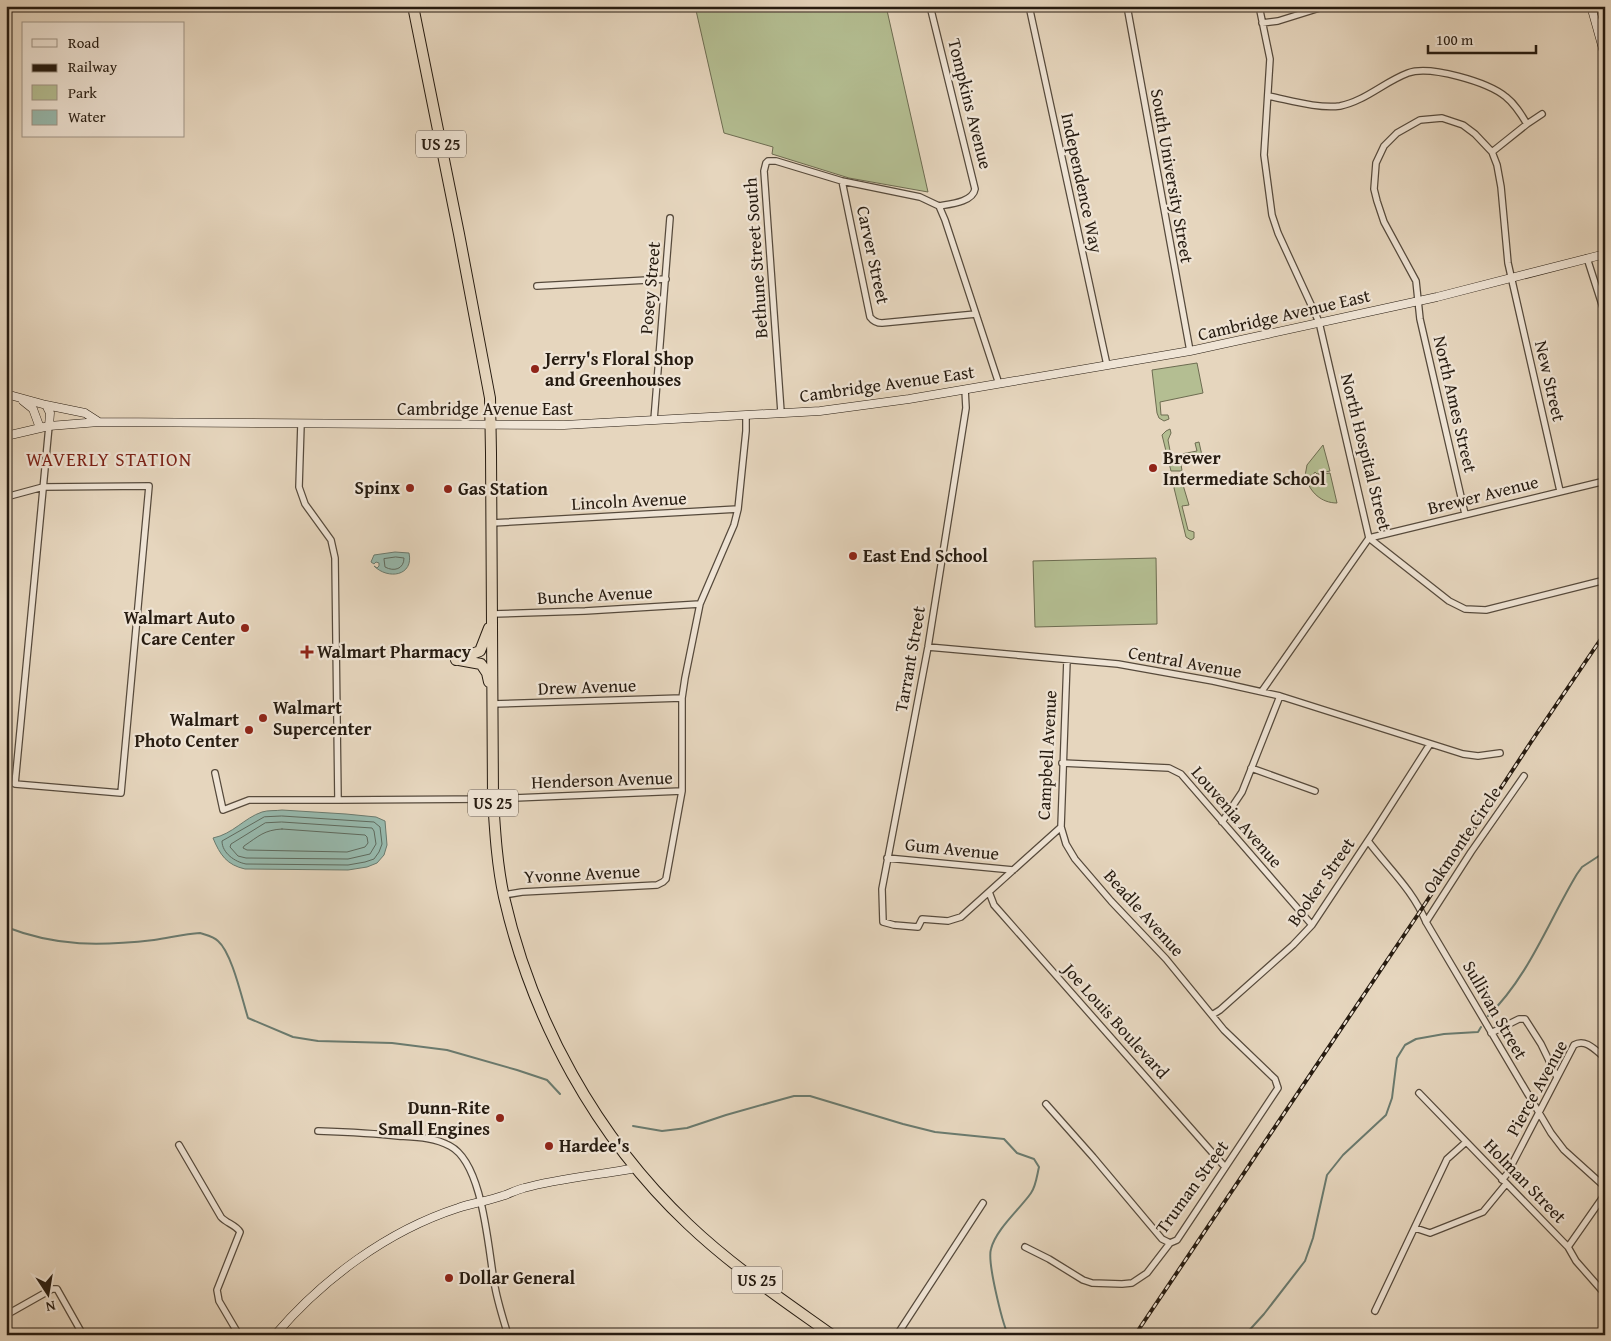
<svg xmlns="http://www.w3.org/2000/svg" width="1611" height="1341" font-family="'Gentium Book Plus',serif">
<style>
.green{fill:#b4be92;stroke:#6d6c51}
.water{fill:#97b9ad;stroke:#6a7a6e}
.lines{fill:none;stroke-linecap:round;stroke-linejoin:round}
.shore{stroke:#5e6a5e;stroke-width:1}
.stream{stroke:#6a7a6e;stroke-width:2}
.street-casing{stroke:#564a3c;stroke-width:8}
.secondary-casing{stroke:#261b10;stroke-width:9}
.highway-casing{stroke:#261b10;stroke-width:12}
.street{stroke:#efe4d5;stroke-width:5.5}
.secondary{stroke:#efe4d5;stroke-width:8}
.highway{stroke:#e6d6be;stroke-width:10}
.rail-casing{stroke:#261b10;stroke-width:4}
.rail{stroke:#efe4d5;stroke-width:2;stroke-dasharray:5.5;stroke-linecap:butt}
.poi-dot{fill:#8f2418;stroke:#efe4d5;stroke-width:2}
.labels{text-anchor:middle;stroke-width:4.5;stroke-linejoin:round;paint-order:stroke}
.shield{fill:#efe4d5;stroke:#62574b;stroke-width:1}
.shield-label{font-size:16px;font-weight:bold;fill:#261b10}
.street-label{font-size:18px;fill:#261b10;stroke:#efe4d5}
.poi-label{font-size:18px;font-weight:bold;fill:#261b10;stroke:#efe4d5;text-anchor:start}
.neighbourhood-label{font-size:19px;letter-spacing:1px;fill:#7a1f14;stroke:#efe4d5}
</style>
<rect width="100%" height="100%" fill="#e6d6be"/>
<filter id="stains"><feTurbulence type="fractalNoise" baseFrequency=".004" numOctaves="4"/><feColorMatrix values="0 0 0 0 .2 0 0 0 0 .09 0 0 0 0 .02 0 0 0 .5 -.17"/></filter>
<radialGradient id="worn" r=".72"><stop offset=".6" stop-color="#630" stop-opacity="0"/><stop offset="1" stop-color="#630" stop-opacity=".3"/></radialGradient>
<path class="green" d="M 695,6 L 886,6 L 928,192 L 849,178 L 772,154 L 773,147 L 724,133 Z
M 1197,363 L 1203,393 L 1160,402 L 1161,415 L 1168,415 L 1169,419 L 1164,421 L 1159,418 L 1157,413 L 1152,370 Z
M 1170,429 L 1171,433 L 1168,440 L 1171,456 L 1197,451 L 1195,443 L 1199,442 L 1203,460 L 1181,464 L 1182,471 L 1171,471 L 1162,435 L 1166,431 Z
M 1323,445 L 1330,471 L 1317,474 L 1315,472 L 1313,475 L 1305,476 L 1307,465 Z
M 1330,473 L 1337,503 C 1321,503 1310,492 1306,478 L 1313,476 L 1316,477 L 1317,475 Z
M 1177,483 L 1183,485 L 1189,505 L 1182,506 L 1188,530 L 1194,532 L 1194,538 L 1191,540 L 1186,537 L 1174,488 L 1175,484 Z
M 1156,558 L 1157,624 L 1035,627 L 1033,561 Z"/>
<path class="water" d="M 395,552 L 409,553 C 414,576 388,580 374,566 L 377,568 L 379,566 L 379,563 L 376,562 L 374,564 L 371,562 L 374,555 Z
M 282,810 L 346,814 L 376,817 L 385,821 L 387,845 L 384,855 L 377,863 L 367,867 L 348,870 L 245,869 C 227,865 220,855 213,838 C 233,834 244,818 262,812 C 268,810 276,811 282,810 Z"/>
<g class="lines">
<path class="shore" d="M 396,557 L 404,558 C 404,569 394,572 385,567 L 384,559 Z
M 282,816 L 374,822 L 380,827 L 382,844 L 379,852 L 374,859 L 365,862 L 348,865 L 246,864 C 235,862 222,853 222,841 L 264,817 Z
M 282,822 L 372,828 L 374,831 L 376,844 L 370,854 L 348,859 L 246,858 L 238,856 L 230,847 L 231,844 L 265,823 Z
M 282,829 L 365,835 L 367,837 L 368,843 L 365,847 L 347,852 L 247,850 L 243,848 L 244,846 C 259,836 264,830 282,829 Z"/>
<path class="stream" d="M 6,927 C 57,947 101,946 154,940 C 169,938 184,934 200,933 C 206,935 213,936 218,941 C 232,953 242,999 248,1018 L 293,1037 L 318,1041 L 392,1043 L 447,1050 L 517,1070 L 547,1080 L 560,1094
M 1488,1016 C 1529,976 1548,922 1577,874 L 1582,867 L 1605,852
M 633,1126 L 662,1131 L 687,1128 L 726,1115 L 783,1099 L 794,1096 L 810,1096 L 903,1124 L 935,1132 L 1004,1139 L 1017,1153 L 1034,1159 L 1039,1167 C 1037,1175 1036,1186 1031,1193 C 1020,1209 996,1229 991,1249 C 987,1262 1002,1321 1008,1335
M 1245,1335 L 1264,1314 L 1305,1261 L 1313,1238 L 1327,1175 L 1343,1155 L 1386,1115 L 1392,1098 L 1397,1058 L 1405,1045 L 1416,1039 L 1444,1034 L 1478,1032 L 1481,1027"/>
<g class="street-casing">
<path id="street" d="M 930,6 L 975,189 C 973,202 950,204 939,206
M 1029,6 L 1107,365
M 1127,6 L 1190,351
M 1259,6 L 1270,59 L 1264,155 L 1272,215 L 1278,233 L 1319,322 L 1369,538 L 1449,601 L 1465,609 L 1486,610 L 1605,580
M 1262,23 L 1278,21 L 1326,6
M 1268,96 C 1289,100 1318,109 1340,106 C 1365,101 1384,82 1408,73 C 1430,65 1488,82 1506,97 C 1515,104 1521,114 1527,124
M 1492,152 L 1527,124 L 1542,114
M 842,181 L 870,317 C 873,321 877,323 882,323 L 976,314
M 939,206 L 945,220 L 999,384
M 1587,258 L 1605,314
M 537,286 L 666,279
M 965,389 L 966,408 L 928,647 L 882,889 L 883,922 L 894,925 L 918,927 L 922,919 L 948,921 L 961,917 L 1061,827 L 1067,660
M 781,412 L 764,171 L 766,163 L 768,161 L 776,161 L 842,181 L 920,197 L 939,206
M 654,420 L 670,218
M 301,424 L 299,487 L 305,504 L 331,540 L 335,558 L 338,800 L 493,799 L 682,791
M 6,497 L 43,487 L 149,486 L 121,793 L 15,784 L 49,426
M 1465,514 L 1420,319 L 1416,281 L 1384,222 L 1377,201 L 1374,189 L 1376,163 L 1384,146 L 1397,133 L 1420,120 L 1442,118 L 1463,125 L 1475,134 L 1492,152 L 1497,165 L 1501,187 L 1508,263 L 1560,491
M 492,523 L 738,509
M 492,614 L 585,611 L 700,604
M 928,647 L 1118,664 L 1213,681 L 1280,696 L 1463,754 L 1478,756 L 1500,753
M 1262,691 L 1369,538 L 1605,481
M 492,704 L 682,698
M 1062,763 L 1169,768 L 1181,774 L 1312,925
M 1251,768 L 1315,791
M 215,773 L 223,810 L 249,800 L 338,800
M 1222,822 L 1242,792 L 1280,696
M 1368,841 C 1388,868 1413,890 1426,922 L 1551,1133 L 1564,1150 L 1605,1187
M 887,858 L 1013,870
M 989,892 L 994,905 L 1225,1167
M 504,895 L 522,892 L 657,885 L 663,882 L 666,879 L 682,791 L 682,698 L 685,678 L 700,604 L 734,525 L 738,509 L 746,431 L 746,415
M 1426,922 L 1471,852 L 1524,776
M 1212,1015 L 1220,1010 L 1293,945 L 1312,925 L 1375,830 L 1430,744
M 1491,1033 L 1519,1019 L 1525,1019 L 1541,1044 L 1557,1077
M 1419,1093 L 1568,1247 L 1576,1261 L 1605,1294
M 1046,1104 L 1093,1157 L 1162,1239 L 1170,1243
M 318,1131 C 345,1132 371,1133 398,1136 C 415,1137 434,1137 450,1146 C 484,1164 488,1251 495,1287 C 498,1303 503,1319 508,1335
M 179,1145 L 221,1217 C 226,1223 236,1225 240,1232 L 217,1290 L 219,1301 L 239,1335
M 1502,1180 L 1507,1174 L 1574,1045 C 1586,1038 1596,1051 1605,1058
M 1415,1228 L 1430,1233 L 1483,1212 L 1506,1184
M 1025,1247 L 1049,1259 L 1083,1280 L 1092,1283 L 1122,1284 L 1132,1283 L 1147,1273 L 1170,1243 L 1177,1240 L 1278,1088 L 1275,1079 L 1224,1030 L 1166,959 L 1111,901 L 1075,859 L 1066,844 L 1061,827
M 1568,1247 L 1605,1194
M 1375,1311 L 1447,1159 L 1466,1142
M 6,1315 L 52,1289 L 57,1289 L 83,1335
M 897,1335 L 983,1203"/>
</g>
<g class="secondary-casing">
<path id="secondary" d="M 1591,6 L 1605,56
M 6,394 L 46,405 L 50,413 L 49,426
M 23,401 L 33,409 L 40,428
M 46,405 L 85,413 L 99,422
M 6,436 L 49,426 L 99,422 L 564,425 L 820,411 L 909,399 L 1190,351 L 1437,297 L 1605,254
M 275,1335 C 323,1279 387,1231 458,1208 C 472,1203 488,1201 502,1196 C 509,1194 516,1190 524,1188 C 560,1178 599,1175 636,1168"/>
</g>
<g class="highway-casing">
<path id="highway" d="M 413,6 L 459,234 L 490,398 L 491,453 L 493,799 C 495,831 497,865 504,897 C 532,1020 596,1137 688,1224 C 732,1266 783,1300 832,1335
M 456,660 L 480,651 L 489,628
M 459,660 L 481,664 L 487,673 L 489,682"/>
</g>
<use href="#street" class="street"/>
<use href="#secondary" class="secondary"/>
<use href="#highway" class="highway"/>
<g class="rail-casing">
<path id="rail" d="M 1135,1335 L 1421,910 L 1531,742 L 1605,633"/>
</g>
<use href="#rail" class="rail"/>
</g>
<g class="poi-dot">
<circle cx="535" cy="369" r="5"/>
<circle cx="1153" cy="468" r="5"/>
<circle cx="410" cy="488" r="5"/>
<circle cx="448" cy="489" r="5"/>
<circle cx="853" cy="556" r="5"/>
<circle cx="245" cy="628" r="5"/>
<path d="M304.5 644.5h5v5h5v5h-5v5h-5v-5h-5v-5h5z"/>
<circle cx="263" cy="718" r="5"/>
<circle cx="249" cy="730" r="5"/>
<circle cx="500" cy="1118" r="5"/>
<circle cx="549" cy="1146" r="5"/>
<circle cx="449" cy="1278" r="5"/>
</g>
<g class="labels">
<g class="shield">
<rect x="416" y="130.5" width="50" height="27" rx="4"/>
<rect x="468" y="789.5" width="50" height="27" rx="4"/>
<rect x="732" y="1266.5" width="50" height="27" rx="4"/>
</g>
<g class="shield-label">
<text x="441" y="150">US 25</text>
<text x="493" y="809">US 25</text>
<text x="757" y="1286">US 25</text>
</g>
<g class="street-label">
<text transform="translate(970 104) rotate(76)" y="6">Tompkins Avenue</text>
<text transform="translate(1172 176) rotate(80)" y="6">South University Street</text>
<text transform="translate(1082 183) rotate(78)" y="6">Independence Way</text>
<text transform="translate(873 255) rotate(78)" y="6">Carver Street</text>
<text transform="translate(756 258) rotate(-94)" y="6">Bethune Street South</text>
<text transform="translate(650 288) rotate(-85)" y="6">Posey Street</text>
<text transform="translate(1284 315) rotate(-13)" y="6">Cambridge Avenue East</text>
<text transform="translate(1550 381) rotate(77)" y="6">New Street</text>
<text transform="translate(887 384) rotate(-8)" y="6">Cambridge Avenue East</text>
<text transform="translate(1455 404) rotate(77)" y="6">North Ames Street</text>
<text x="485" y="415">Cambridge Avenue East</text>
<text transform="translate(1366 452) rotate(76)" y="6">North Hospital Street</text>
<text transform="translate(1483 495) rotate(-14)" y="6">Brewer Avenue</text>
<text transform="translate(629 501) rotate(-3)" y="6">Lincoln Avenue</text>
<text transform="translate(595 595) rotate(-3)" y="6">Bunche Avenue</text>
<text transform="translate(910 659) rotate(-80)" y="6">Tarrant Street</text>
<text transform="translate(1185 662) rotate(10)" y="6">Central Avenue</text>
<text transform="translate(587 687) rotate(-2)" y="6">Drew Avenue</text>
<text transform="translate(1047 755) rotate(-87)" y="6">Campbell Avenue</text>
<text transform="translate(602 780) rotate(-2)" y="6">Henderson Avenue</text>
<text transform="translate(1237 817) rotate(49)" y="6">Louvenia Avenue</text>
<text transform="translate(1462 840) rotate(-56)" y="6">Oakmonte Circle</text>
<text transform="translate(952 849) rotate(6)" y="6">Gum Avenue</text>
<text transform="translate(582 874) rotate(-3)" y="6">Yvonne Avenue</text>
<text transform="translate(1321 882) rotate(-55)" y="6">Booker Street</text>
<text transform="translate(1144 913) rotate(48)" y="6">Beadle Avenue</text>
<text transform="translate(1495 1010) rotate(60)" y="6">Sullivan Street</text>
<text transform="translate(1116 1021) rotate(48)" y="6">Joe Louis Boulevard</text>
<text transform="translate(1537 1088) rotate(-61)" y="6">Pierce Avenue</text>
<text transform="translate(1525 1181) rotate(46)" y="6">Holman Street</text>
<text transform="translate(1192 1187) rotate(-54)" y="6">Truman Street</text>
</g>
<g class="poi-label">
<text x="545" y="365">Jerry's Floral Shop<tspan x="545" dy="21">and Greenhouses</tspan></text>
<text x="1163" y="464">Brewer<tspan x="1163" dy="21">Intermediate School</tspan></text>
<text x="400" y="494" text-anchor="end">Spinx</text>
<text x="458" y="495">Gas Station</text>
<text x="863" y="562">East End School</text>
<text x="235" y="624" text-anchor="end">Walmart Auto<tspan x="235" dy="21">Care Center</tspan></text>
<text x="317" y="658">Walmart Pharmacy</text>
<text x="273" y="714">Walmart<tspan x="273" dy="21">Supercenter</tspan></text>
<text x="239" y="726" text-anchor="end">Walmart<tspan x="239" dy="21">Photo Center</tspan></text>
<text x="490" y="1114" text-anchor="end">Dunn-Rite<tspan x="490" dy="21">Small Engines</tspan></text>
<text x="559" y="1152">Hardee's</text>
<text x="459" y="1284">Dollar General</text>
</g>
<g class="neighbourhood-label">
<text x="109" y="466">WAVERLY STATION</text>
</g>
</g>
<rect width="1611" height="1341" fill="none" stroke="#e6d6be" stroke-width="25"/>
<rect x="8" y="8" width="1596" height="1326" fill="none" stroke="#261b10" stroke-width="2.5"/>
<rect x="12" y="12" width="1586" height="1316" fill="none" stroke="#261b10"/>
<rect x="22" y="22" width="162" height="115" fill="#efe4d5" stroke="#9f9486"/>
<rect x="32" y="39" width="25" height="8" fill="#efe4d5" stroke="#9f9486"/>
<text x="68" y="48" font-size="15" fill="#261b10">Road</text>
<rect x="32" y="64" width="25" height="8" fill="#261b10" stroke="#9f9486"/>
<text x="68" y="72" font-size="15" fill="#261b10">Railway</text>
<rect x="32" y="85" width="25" height="15" fill="#b4be92" stroke="#9f9486"/>
<text x="68" y="98" font-size="15" fill="#261b10">Park</text>
<rect x="32" y="110" width="25" height="15" fill="#97b9ad" stroke="#9f9486"/>
<text x="68" y="122" font-size="15" fill="#261b10">Water</text>
<g transform="translate(48 1294) rotate(168)" stroke="#efe4d5" stroke-width="4" paint-order="stroke">
<path d="M0-4L9 19L0 12L-9 19Z" fill="#261b10"/>
<text y="-8" font-size="14" font-weight="bold" text-anchor="middle" fill="#261b10">N</text>
</g>
<path d="M1428 45v8h108v-8" fill="none" stroke="#261b10" stroke-width="2.5"/>
<text x="1436" y="45" font-size="15" fill="#261b10" stroke="#efe4d5" stroke-width="4" paint-order="stroke">100 m</text>
<rect width="100%" height="100%" filter="url(#stains)"/>
<rect width="100%" height="100%" fill="url(#worn)"/>
</svg>
